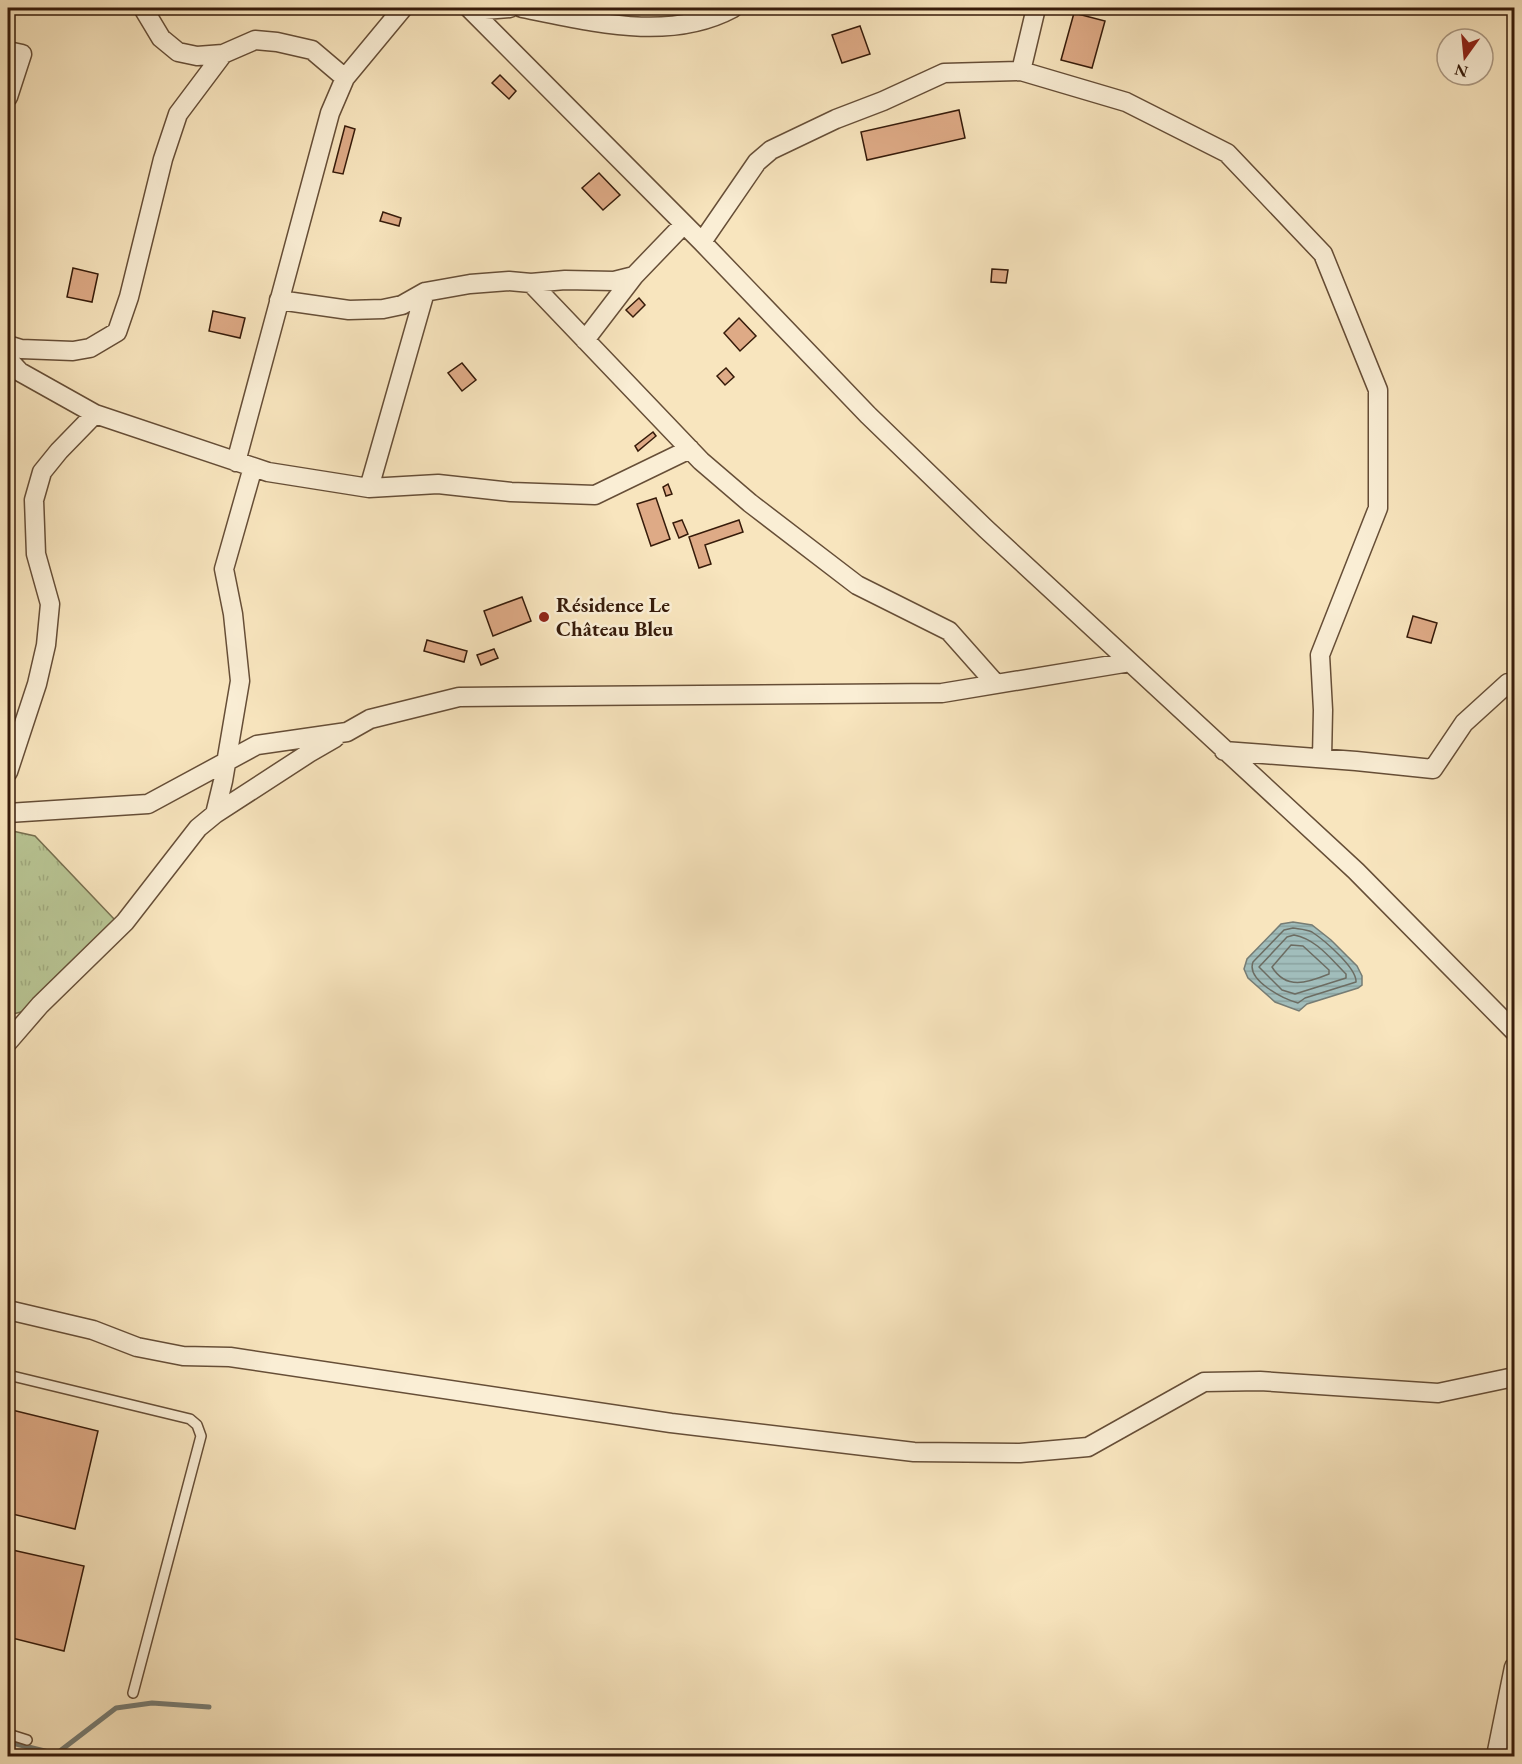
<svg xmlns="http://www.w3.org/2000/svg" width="1522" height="1764" font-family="'EB Garamond',serif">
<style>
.grass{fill:url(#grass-tufts);stroke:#787050;stroke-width:1.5}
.water{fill:url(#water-rules);stroke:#767c74;stroke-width:1.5}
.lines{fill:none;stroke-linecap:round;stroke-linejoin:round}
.shore{stroke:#6c6c62;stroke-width:1.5}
.stream{stroke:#767c74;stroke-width:5}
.building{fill:#deaa86;stroke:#361b0a;stroke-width:1.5}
.lane-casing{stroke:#664e37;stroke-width:12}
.street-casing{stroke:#664e37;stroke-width:21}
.lane{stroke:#faeed5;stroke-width:9}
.street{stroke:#faeed5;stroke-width:18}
.poi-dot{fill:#8f2418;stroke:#faeed5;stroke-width:2}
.labels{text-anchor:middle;stroke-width:5;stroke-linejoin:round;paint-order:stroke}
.poi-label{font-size:21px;font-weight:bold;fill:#361b0a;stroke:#faeed5;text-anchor:start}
</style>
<defs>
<pattern id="grass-tufts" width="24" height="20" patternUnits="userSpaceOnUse" patternTransform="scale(1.5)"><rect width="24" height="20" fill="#b9c695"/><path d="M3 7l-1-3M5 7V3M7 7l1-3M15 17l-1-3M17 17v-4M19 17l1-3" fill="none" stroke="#a0aa7f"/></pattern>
<pattern id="water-rules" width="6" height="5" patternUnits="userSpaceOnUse" patternTransform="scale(1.5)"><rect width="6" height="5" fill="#a1bdbb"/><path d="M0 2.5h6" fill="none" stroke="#8ba29f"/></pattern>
</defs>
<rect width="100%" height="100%" fill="#f8e5be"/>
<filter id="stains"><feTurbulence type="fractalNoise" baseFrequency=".00333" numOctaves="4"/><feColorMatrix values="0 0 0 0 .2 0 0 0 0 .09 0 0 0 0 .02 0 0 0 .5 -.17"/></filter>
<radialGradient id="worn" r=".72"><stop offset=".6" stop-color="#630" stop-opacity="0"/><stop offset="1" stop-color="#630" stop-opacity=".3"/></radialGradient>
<path class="grass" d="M 8,830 L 35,836 L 115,920 L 33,1009 L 9,1015 L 8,1015 Z"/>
<path class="water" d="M 1293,922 L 1312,925 L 1331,940 L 1357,966 L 1362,976 L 1362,985 L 1358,988 L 1307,1004 L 1299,1011 L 1275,1002 L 1248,978 L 1244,969 L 1247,959 L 1281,924 Z"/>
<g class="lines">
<path class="shore" d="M 1293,928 C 1299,929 1306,929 1312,932 C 1324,940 1357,968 1356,982 L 1305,998 L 1298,1003 C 1283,999 1246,980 1253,962 L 1284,930 Z
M 1294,935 C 1316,939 1330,958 1346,974 L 1346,978 L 1295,994 L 1282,990 L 1259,967 L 1287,937 Z
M 1291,945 L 1303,946 L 1329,970 L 1329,974 C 1307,983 1286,990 1272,967 Z"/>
<path class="stream" d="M 8,1742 L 65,1756
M 56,1754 L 116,1708 L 152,1703 L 209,1707"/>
</g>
<path class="building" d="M 1074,13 L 1105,21 L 1092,68 L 1061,60 Z
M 860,26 L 870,54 L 842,63 L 832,35 Z
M 500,75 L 516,91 L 509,99 L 492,83 Z
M 959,110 L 965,138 L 867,160 L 861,132 Z
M 345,126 L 355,129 L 343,174 L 333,172 Z
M 599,173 L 620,195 L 603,210 L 582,188 Z
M 383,212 L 401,218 L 399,226 L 380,221 Z
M 73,268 L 98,274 L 92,302 L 67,297 Z
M 992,269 L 1008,270 L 1006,283 L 991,282 Z
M 639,298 L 645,305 L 633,317 L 626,310 Z
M 213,311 L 245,318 L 240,338 L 209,331 Z
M 739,318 L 756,336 L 740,351 L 724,333 Z
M 462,363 L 476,380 L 462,391 L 448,373 Z
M 726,368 L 734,377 L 725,385 L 717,376 Z
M 653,432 L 656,436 L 638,451 L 635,446 Z
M 668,484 L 672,494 L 666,496 L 663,487 Z
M 656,498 L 670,539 L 651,546 L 637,504 Z
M 682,520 L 688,534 L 679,538 L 673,523 Z
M 739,520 L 743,532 L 705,545 L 711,564 L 699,568 L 689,537 Z
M 522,597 L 531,621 L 493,636 L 484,611 Z
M 1413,616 L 1437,623 L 1431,643 L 1407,637 Z
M 427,640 L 467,651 L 464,662 L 424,651 Z
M 494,649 L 498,658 L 481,665 L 477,655 Z
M 8,1409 L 98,1431 L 75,1529 L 8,1513 Z
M 8,1549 L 84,1566 L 64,1651 L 8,1637 Z"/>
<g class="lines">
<g class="lane-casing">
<path id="lane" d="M 8,1375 L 190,1419 L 197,1425 L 201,1436 L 133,1693
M 8,1734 L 27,1740
M 1500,1739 L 1514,1744"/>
</g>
<g class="street-casing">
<path id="street" d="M 143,8 L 161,38 L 178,52 L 197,56 L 223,54 L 255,40 L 277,42 L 312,50 L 345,78
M 469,8 L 702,242 L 868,415 L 986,529 L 1356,871 L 1514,1031
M 522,8 C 590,21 668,43 733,8
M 472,11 L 510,8
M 8,51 L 22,54 L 8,97
M 1021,71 L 1036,8
M 702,242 L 757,162 L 771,150 L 836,119 L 883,101 L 944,73 L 1021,71 L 1126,102 L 1227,153 L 1323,254 L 1378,390 L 1378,508 L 1320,655 L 1323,710 L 1322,758
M 531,283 L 701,461 L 750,503 L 857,585 L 949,631 L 996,684
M 279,300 L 349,310 L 383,309 L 402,305 L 425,292 L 470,284 L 509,281 L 531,283 L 565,280 L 614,281 L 634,276 L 684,224
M 585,340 L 634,276
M 8,345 L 21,349 L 73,351 L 90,348 L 117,332 L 129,297 L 163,159 L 178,114 L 223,54
M 8,359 L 20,372 L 95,414 L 268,472 L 369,488 L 438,484 L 511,492 L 595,495 L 690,449
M 236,462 L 330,113 L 345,78 L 403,8
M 369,488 L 425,292
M 1224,751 L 1356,761 L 1433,769 L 1464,723 L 1508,683 L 1514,683
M 8,772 L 37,684 L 46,645 L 50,604 L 36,554 L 34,500 L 42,472 L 59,451 L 95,414
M 8,813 L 148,804 L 257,745 L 347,732 L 370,719 L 459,697 L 942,693 L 1130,662
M 215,814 L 223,781 L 240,681 L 233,614 L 224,569 L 253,467
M 8,1042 L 40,1005 L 125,922 L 198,828 L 215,814 L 309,753 L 335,738
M 8,1310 L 93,1330 L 137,1347 L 183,1356 L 230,1357 L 671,1423 L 914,1452 L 1020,1453 L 1088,1447 L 1204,1382 L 1260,1381 L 1438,1393 L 1514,1377
M 1496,1756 L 1514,1667"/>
</g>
<use href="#lane" class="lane"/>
<use href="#street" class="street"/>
</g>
<circle class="poi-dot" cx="544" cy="617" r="6"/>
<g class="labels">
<g class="poi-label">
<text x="556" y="612">Résidence Le<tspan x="556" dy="24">Château Bleu</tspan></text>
</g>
</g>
<rect width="1522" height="1764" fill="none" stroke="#f8e5be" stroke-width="30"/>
<rect x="9" y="9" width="1504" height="1746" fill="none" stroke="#361b0a" stroke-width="3"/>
<rect x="15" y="15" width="1492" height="1734" fill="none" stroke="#361b0a" stroke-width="1.5"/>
<g transform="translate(1465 57) rotate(195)"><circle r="28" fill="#faeed5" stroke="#ac9a84" stroke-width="1.5"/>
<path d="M0-4.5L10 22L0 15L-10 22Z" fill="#8f2418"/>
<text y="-9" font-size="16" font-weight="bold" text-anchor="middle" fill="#361b0a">N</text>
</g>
<rect width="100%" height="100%" filter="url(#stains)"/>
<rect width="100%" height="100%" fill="url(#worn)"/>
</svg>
